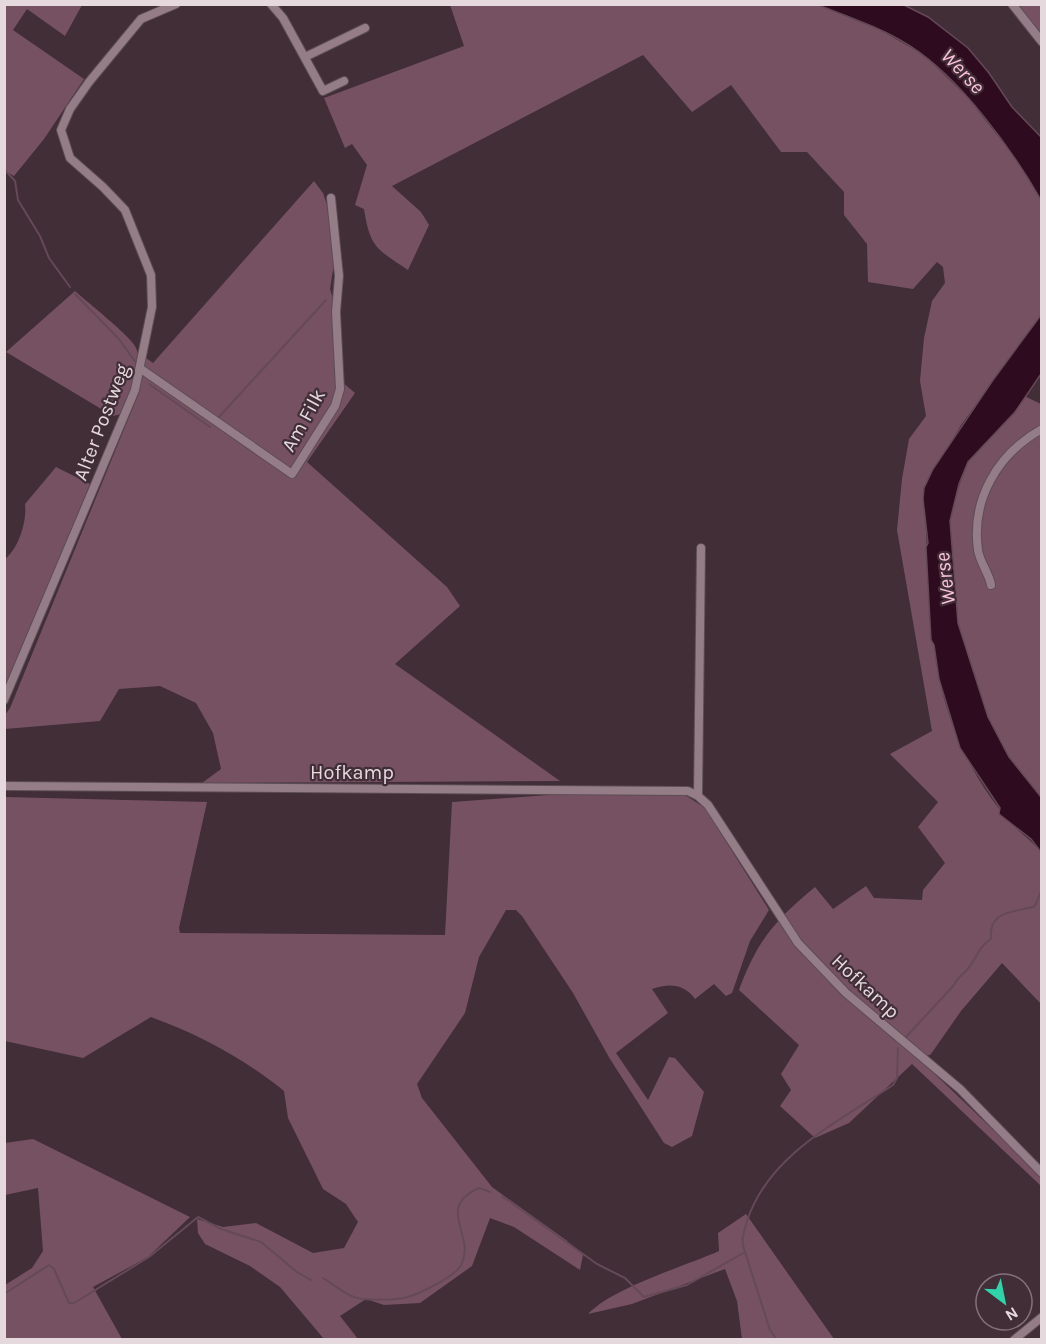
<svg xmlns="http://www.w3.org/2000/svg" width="1046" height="1344" font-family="Karla,sans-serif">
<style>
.green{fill:#765162}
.water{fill:#2e0b1e;stroke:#654958;stroke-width:1.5}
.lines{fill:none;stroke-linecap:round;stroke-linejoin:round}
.stream{stroke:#654958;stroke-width:2}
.minor-casing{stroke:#5c4d54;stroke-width:10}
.minor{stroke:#957d87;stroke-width:8}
.labels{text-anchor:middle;stroke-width:4.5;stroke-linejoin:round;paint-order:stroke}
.street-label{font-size:20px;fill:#e6d9de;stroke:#412e37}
.water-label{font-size:21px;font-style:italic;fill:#fcc2dc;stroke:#412e37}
</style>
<rect width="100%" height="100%" fill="#412e37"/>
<path class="green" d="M 4,5 L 82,5 L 65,36 L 27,9 L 13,30 L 84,79 L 44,139 L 14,176 L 5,171 Z
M 450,5 L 818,5 L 880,30 L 924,55 L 968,98 L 1017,160 L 1041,200 L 1041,315 L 961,425 L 924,488 L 931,640 L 934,645 C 940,710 970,780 1015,827 C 1024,836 1033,842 1041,852 L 1041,1004 L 1002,963 L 961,1011 L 931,1054 L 920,1060 L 1041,1175 L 1041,1186 L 912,1064 L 849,1123 L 815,1138 L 780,1106 L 791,1090 L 781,1074 L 799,1045 L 739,990 C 757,941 775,920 815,887 L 833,909 L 866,886 L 874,898 L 922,900 L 923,890 L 945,863 L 918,827 L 938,802 L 890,754 L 932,731 L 897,530 L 902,479 L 909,439 L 926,416 L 920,381 L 924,338 L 932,301 L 945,283 L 943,267 L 937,262 L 913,289 L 868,282 L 867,244 L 844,215 L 844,192 L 807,152 L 781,152 L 731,85 L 692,112 L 643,55 L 392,186 L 421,212 L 429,225 L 408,270 C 377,249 370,248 364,209 L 355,205 L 367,165 L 352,144 L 345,148 L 324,98 L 464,46 Z
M 1018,5 L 1041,5 L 1041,35 Z
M 314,181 L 323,193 L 330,214 L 335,257 L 330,289 L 334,302 L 335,376 L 355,393 L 307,462 L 447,587 L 460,606 L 395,664 L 560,781 L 202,783 L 221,769 L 213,733 L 196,703 L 160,686 L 119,689 L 100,721 L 5,729 L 5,715 L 10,708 L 138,395 L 146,358 L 153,363 Z
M 75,291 C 87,302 128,334 135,346 C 146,365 129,396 121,414 L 113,416 L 6,352 Z
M 1024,396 L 1041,404 L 1041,797 L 1008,757 L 988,717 L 958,623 L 950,521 L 951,508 L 968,462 L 1015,412 Z
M 56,467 L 90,484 L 5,690 L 5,559 C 19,548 27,521 25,504 Z
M 561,794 L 685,795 L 705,808 L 769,910 L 750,941 L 732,993 L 726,996 L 714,984 L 695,999 C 684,984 670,983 652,989 L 668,1013 L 616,1053 L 648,1100 L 669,1057 L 675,1058 L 704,1092 L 692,1136 L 672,1147 L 664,1143 L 610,1059 L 573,993 L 522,916 L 516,910 L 506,910 L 479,957 L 465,1013 L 417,1084 L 422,1098 L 492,1187 L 566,1240 L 583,1255 L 580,1270 L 514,1227 L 490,1218 L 472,1266 L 420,1303 L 384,1305 L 366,1299 L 340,1316 L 358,1339 L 324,1339 L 280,1287 L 250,1266 L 205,1244 L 198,1233 L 197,1219 L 223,1227 L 256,1223 L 313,1253 L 344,1248 L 358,1222 L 346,1204 L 323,1189 L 288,1118 L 284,1091 C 243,1058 200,1035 151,1017 L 83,1058 L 5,1041 L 5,797 L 207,802 L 179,928 L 180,933 L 445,935 L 452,802 Z
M 33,1139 L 190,1217 L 148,1257 L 93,1287 L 122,1339 L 5,1339 L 5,1285 L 32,1268 L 43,1251 L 38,1188 L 5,1195 L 5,1143 Z
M 746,1214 L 834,1339 L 742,1339 L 737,1301 L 725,1269 L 632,1304 L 588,1314 C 614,1287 683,1267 719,1251 L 718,1233 Z"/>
<path class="water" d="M 818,5 L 904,5 L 928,17 L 968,48 L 989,73 L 1012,107 L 1041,137 L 1041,200 C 1012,149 960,78 910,46 C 882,28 849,17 818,5 Z
M 1041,315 L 1041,374 L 1015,412 L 968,462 L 959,484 L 950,521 L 958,623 L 988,717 L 1009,757 L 1041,797 L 1041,852 L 1031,839 L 999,814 L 1000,808 L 960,748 L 939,679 L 934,645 L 931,640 L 926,547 L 928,543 L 923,499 L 924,488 L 933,469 L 993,380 Z"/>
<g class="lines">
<path class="stream" d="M 4,169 L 15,181 L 18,200 L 40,236 L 49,258 L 70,287
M 75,294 L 118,338 L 137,364
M 149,384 L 210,427
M 218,418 L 326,300
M 906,1037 L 954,985 C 957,978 961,976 966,971 C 976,960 978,947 991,939 C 988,908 1018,913 1035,906 L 1042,889
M 502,1196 L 597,1264 L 625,1278 L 644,1297 L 687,1285 L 745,1252 C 740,1240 744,1232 747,1221 C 769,1154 838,1122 893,1085 L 897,1078 L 898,1048
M 745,1252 L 770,1330 L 777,1340
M 323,1278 C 335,1285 349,1298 363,1299 C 374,1300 394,1300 404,1298 C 417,1295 458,1276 462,1263 C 475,1234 435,1208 479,1188 L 490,1192
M 4,1294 L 49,1265 L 54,1269 L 69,1303 L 74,1303 L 149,1257 L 198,1217 L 221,1229 L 261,1242 L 297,1272 L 311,1280"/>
<g class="minor-casing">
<path id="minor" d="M 271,4 L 283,18 L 323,91 L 344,81
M 1012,4 L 1042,42
M 305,57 L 365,28
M 141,369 L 292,474 L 335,406 L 340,389 L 336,312 L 339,276 L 331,198
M 991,585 C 989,573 980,563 978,550 C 971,500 997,454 1042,429
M 4,700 L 135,390 L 152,307 L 151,275 L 125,210 L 103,187 L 70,158 L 61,130 L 70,109 L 89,82 L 141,19 L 176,4
M 4,786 L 688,791 L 698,796 L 708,805 L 798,943 L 846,993 L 960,1089 L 1042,1173
M 698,796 L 701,548
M 1014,1340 L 1042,1317"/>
</g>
<use href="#minor" class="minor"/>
</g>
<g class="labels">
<g class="street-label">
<text transform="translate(303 420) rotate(-61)" y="7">Am Filk</text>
<text transform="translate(101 422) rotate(-69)" y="7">Alter Postweg</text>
<text x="352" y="779">Hofkamp</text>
<text transform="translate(866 986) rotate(43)" y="7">Hofkamp</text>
</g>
<g class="water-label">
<text transform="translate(963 71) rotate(47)" y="7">Werse</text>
<text transform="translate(945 579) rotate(-97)" y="7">Werse</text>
</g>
</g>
<rect width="1046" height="1344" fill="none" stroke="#e6d9de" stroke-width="12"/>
<g transform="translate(1004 1302) rotate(148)"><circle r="28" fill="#412e37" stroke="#83727a" stroke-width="1.5"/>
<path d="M0-4.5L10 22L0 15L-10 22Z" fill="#30d4aa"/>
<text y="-9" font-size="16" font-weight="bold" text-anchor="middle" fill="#e6d9de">N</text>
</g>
</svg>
